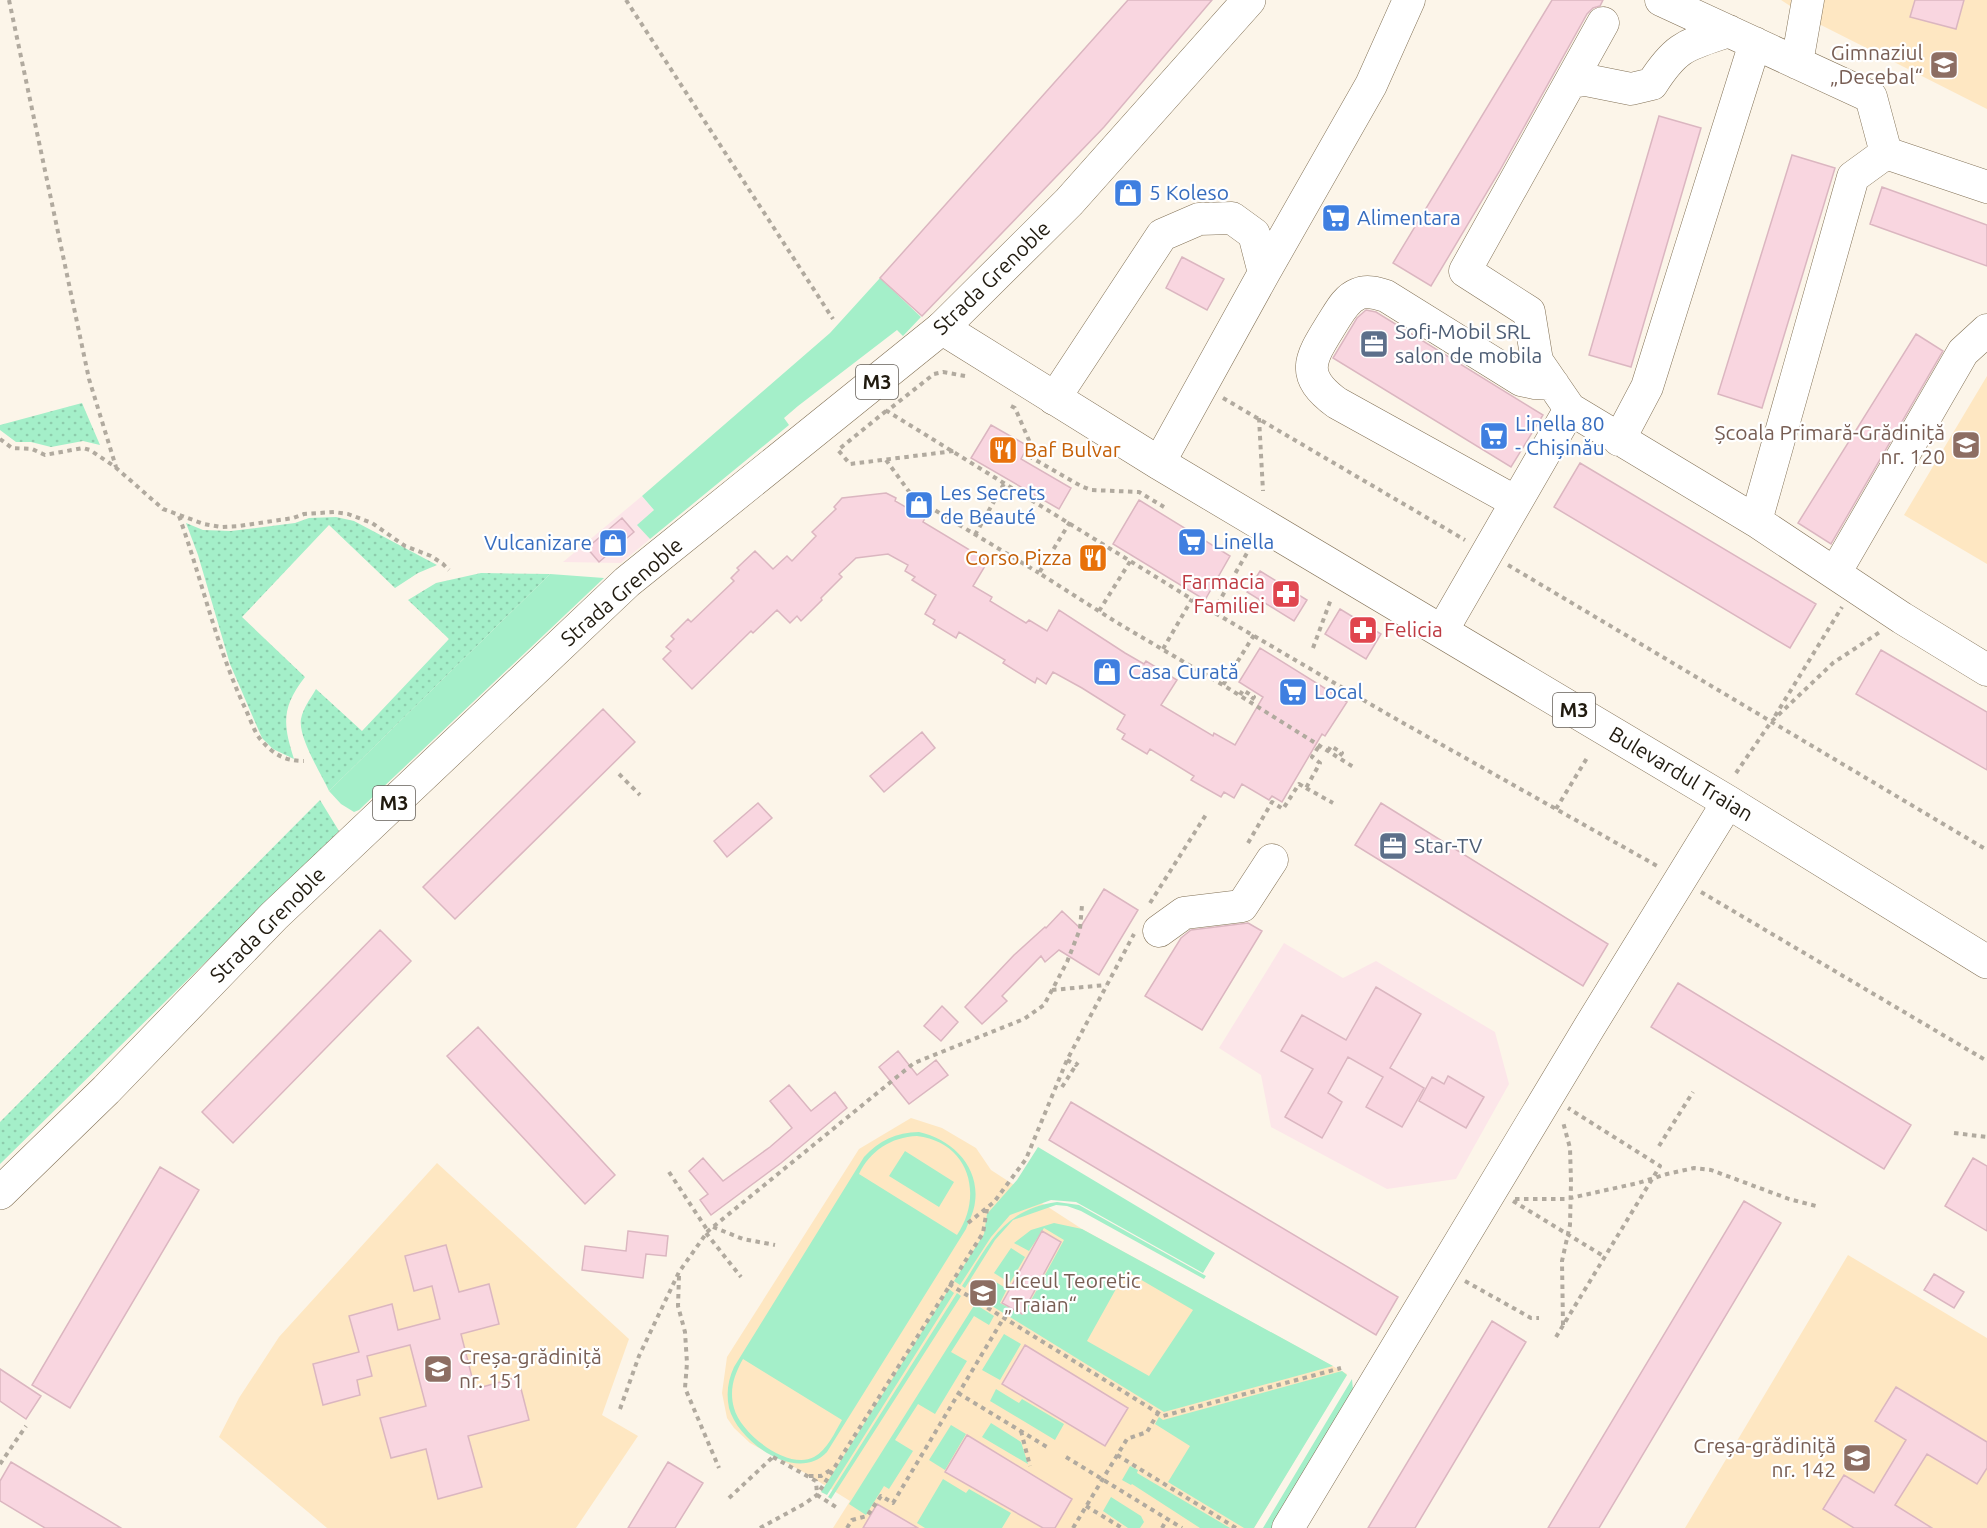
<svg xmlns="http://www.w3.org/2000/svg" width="1987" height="1528" font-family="Ubuntu,sans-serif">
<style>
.commercial{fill:#fce6e9}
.built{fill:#fee7c2}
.grass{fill:url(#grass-dots)}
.garden{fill:#a4efc9;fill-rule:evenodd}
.building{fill:#f9d6e0;stroke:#dbb6c0;stroke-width:1.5}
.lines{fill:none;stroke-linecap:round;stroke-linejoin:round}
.minor-casing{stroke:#827156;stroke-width:33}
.major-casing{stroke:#827156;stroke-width:34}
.highway-casing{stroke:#827156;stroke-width:34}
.path{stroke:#b1aa9f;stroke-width:4;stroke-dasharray:4.5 4.5;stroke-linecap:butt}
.minor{stroke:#fff;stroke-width:32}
.major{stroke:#fff;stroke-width:33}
.highway{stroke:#fff;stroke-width:33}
.labels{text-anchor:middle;stroke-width:4.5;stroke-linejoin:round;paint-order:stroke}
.shield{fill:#fff;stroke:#645f58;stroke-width:1.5}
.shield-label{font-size:20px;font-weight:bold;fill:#211b10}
.education-label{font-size:21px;fill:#785e54;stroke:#fff;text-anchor:end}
.shop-label{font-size:21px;fill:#366cbe;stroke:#fff;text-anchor:start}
.street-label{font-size:21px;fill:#211b10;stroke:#fff}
.service-label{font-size:21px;fill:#4e5e75;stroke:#fff;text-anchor:start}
.food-label{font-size:21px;fill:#c56008;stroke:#fff;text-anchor:start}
.health-label{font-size:21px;fill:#be3a42;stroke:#fff;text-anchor:end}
</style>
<defs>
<pattern id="grass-dots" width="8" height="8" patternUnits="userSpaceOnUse" patternTransform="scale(1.5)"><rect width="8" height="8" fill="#a4efc9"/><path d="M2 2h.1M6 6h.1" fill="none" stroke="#8dccac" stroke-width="1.8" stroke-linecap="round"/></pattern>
</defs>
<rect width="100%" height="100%" fill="#fcf5e9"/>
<path class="commercial" d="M 642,496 L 654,510 L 638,525 L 650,539 L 621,563 L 563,562 Z
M 1284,943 L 1343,978 L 1376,961 L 1495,1032 L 1509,1084 L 1456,1179 L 1387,1189 L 1271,1127 L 1261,1075 L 1219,1048 Z"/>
<path class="built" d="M 1781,0 L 1987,0 L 1987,109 L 1815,22 Z
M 1987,376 L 1987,564 L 1904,515 Z
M 911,1118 L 942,1128 L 976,1148 L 991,1170 L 1082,1229 L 1347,1374 L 1254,1528 L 833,1528 L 850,1501 L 805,1473 L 750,1443 L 734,1428 L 727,1418 L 722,1393 L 727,1357 L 859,1149 Z
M 437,1163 L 629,1339 L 602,1415 L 638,1436 L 576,1528 L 327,1528 L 219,1437 L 239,1398 L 279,1337 Z
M 1848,1255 L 1987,1338 L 1987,1528 L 1685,1528 Z"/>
<path class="grass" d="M 82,403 L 100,445 L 83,441 L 51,447 L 31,442 L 16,442 L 0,430 L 0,425 Z
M 336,517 L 354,521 L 437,565 L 418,573 L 395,588 L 329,525 L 242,617 L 305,677 C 281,708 283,724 294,759 L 273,749 L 262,738 L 230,664 L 198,555 L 186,523 L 203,530 L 231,531 L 295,523 L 309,518 Z
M 481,573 L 550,574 L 329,791 C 321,773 298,738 301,719 C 303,708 311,698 316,689 L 362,731 L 449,639 L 408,600 L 436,583 Z
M 320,800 L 339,831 L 0,1164 L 0,1122 Z"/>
<path class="garden" d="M 880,278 L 921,317 L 903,336 L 897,330 L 798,406 L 784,418 L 789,425 L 650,539 L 637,525 L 654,510 L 642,496 L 830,333 Z
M 550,574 L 604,578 L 359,810 L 354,812 L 341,804 L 329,791 Z
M 919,1132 C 952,1139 980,1167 975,1202 C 974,1212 969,1221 966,1229 L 827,1452 C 797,1484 738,1442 729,1408 C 726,1393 728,1380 734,1367 L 864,1157 C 879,1141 896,1132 919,1132 ZM 917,1136 C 969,1142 984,1195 957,1235 L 859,1174 C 870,1151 891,1137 917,1136 ZM 743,1359 L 842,1420 C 835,1432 827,1450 814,1457 C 788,1471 740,1433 734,1408 C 729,1390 734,1375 743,1359 Z
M 1038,1147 L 1215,1253 L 1203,1273 L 1076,1202 L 1051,1200 L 1010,1215 L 991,1237 L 960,1285 L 954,1281 L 984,1234 L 987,1214 L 1017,1180 Z
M 905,1151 L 954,1182 L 939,1207 L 889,1176 Z
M 1057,1202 L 1079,1205 L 1206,1276 L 1204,1279 L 1081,1211 L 1067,1206 L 1056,1205 L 1013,1220 L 995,1240 L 965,1288 L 962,1286 C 989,1244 1002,1210 1057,1202 Z
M 1054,1223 L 1082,1229 L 1333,1366 L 1164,1412 L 979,1298 L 991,1279 L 1007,1289 L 1000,1303 L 1023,1315 L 1064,1240 L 1044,1228 L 1029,1251 L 1014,1243 L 1031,1230 ZM 1126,1271 L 1193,1310 L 1149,1376 L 1087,1341 Z
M 1011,1248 L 1025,1257 L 1010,1283 L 994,1273 Z
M 949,1289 L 954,1293 L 827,1495 L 821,1492 Z
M 957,1293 L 961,1296 L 831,1499 L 828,1497 Z
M 975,1304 L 994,1316 L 989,1325 L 974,1316 L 951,1352 L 967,1361 L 935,1414 L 918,1404 L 895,1440 L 913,1451 L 889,1489 L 884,1486 L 866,1515 L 849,1504 Z
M 1004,1334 L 1021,1344 L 1000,1380 L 982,1370 Z
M 1342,1371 L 1347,1375 L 1254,1528 L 1244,1528 L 1168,1482 L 1190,1446 L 1155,1424 L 1159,1417 L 1163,1420 Z
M 1352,1379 L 1353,1390 L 1281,1528 L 1263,1528 Z
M 996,1389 L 1019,1403 L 1022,1399 L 1064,1424 L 1055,1440 L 990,1401 Z
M 991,1423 L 1021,1442 L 1028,1464 L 982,1437 Z
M 951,1425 L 966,1434 L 945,1470 L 929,1460 Z
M 1130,1466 L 1138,1470 L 1137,1473 L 1230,1528 L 1200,1528 L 1132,1484 L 1131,1485 L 1122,1480 Z
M 943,1479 L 966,1493 L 969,1489 L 1011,1513 L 1002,1528 L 925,1528 L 917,1523 Z
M 1111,1497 L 1141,1516 L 1144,1522 L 1140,1528 L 1128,1528 L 1103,1511 Z"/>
<path class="building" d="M 1128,0 L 1212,0 L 1104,127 L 922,316 L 880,278 Z
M 1552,0 L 1603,0 L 1600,6 L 1593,8 L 1587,14 L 1499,172 L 1431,286 L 1393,263 Z
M 1915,0 L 1964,0 L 1956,29 L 1910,17 Z
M 1659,116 L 1701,128 L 1631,367 L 1589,355 Z
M 1792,155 L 1835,168 L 1762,408 L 1718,394 Z
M 1882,187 L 1987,225 L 1987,266 L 1870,224 Z
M 1182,257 L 1224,279 L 1207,310 L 1166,288 Z
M 1366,310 L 1376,312 L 1543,415 L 1511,467 L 1333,358 L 1357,318 Z
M 1916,334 L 1943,351 L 1831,544 L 1798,523 Z
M 991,425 L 1028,446 L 1021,459 L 1071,488 L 1059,509 L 971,458 Z
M 1580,463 L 1816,604 L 1790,648 L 1554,507 Z
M 886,493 L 896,498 L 895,501 L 925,518 L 923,522 L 988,561 L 973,586 L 992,597 L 990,601 L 1026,623 L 1029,620 L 1047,631 L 1059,610 L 1125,653 L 1144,664 L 1146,661 L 1177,680 L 1161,705 L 1213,736 L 1214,733 L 1235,745 L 1263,697 L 1239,682 L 1260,648 L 1347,702 L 1325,736 L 1322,734 L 1282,802 L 1272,796 L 1269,800 L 1242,784 L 1234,798 L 1224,792 L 1221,797 L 1191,780 L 1194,776 L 1150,749 L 1147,754 L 1122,739 L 1125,734 L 1117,729 L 1125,715 L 1082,688 L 1053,672 L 1046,684 L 1037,678 L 1035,683 L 1003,663 L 1005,660 L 959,632 L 956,638 L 933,624 L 935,620 L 925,614 L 936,595 L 912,580 L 915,577 L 905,571 L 908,565 L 888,554 L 856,558 L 839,574 L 842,577 L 821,598 L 822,600 L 801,621 L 797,616 L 790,623 L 777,610 L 753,633 L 751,631 L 692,689 L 663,659 L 671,651 L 666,647 L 674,639 L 671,636 L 688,619 L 691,622 L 734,581 L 731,578 L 739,570 L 737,568 L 755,551 L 773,569 L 787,556 L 792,561 L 816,536 L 812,532 L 836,509 L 834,507 L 842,498 Z
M 1139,500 L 1230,556 L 1205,600 L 1113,544 Z
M 622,518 L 634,532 L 599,562 L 587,548 Z
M 1260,571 L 1307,600 L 1294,621 L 1247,592 Z
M 1340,609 L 1381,634 L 1366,659 L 1325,634 Z
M 1881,650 L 1987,712 L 1987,770 L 1856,694 Z
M 603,709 L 635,742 L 455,919 L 423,887 Z
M 922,732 L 935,748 L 884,792 L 870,776 Z
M 758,803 L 772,818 L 727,857 L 714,841 Z
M 1381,803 L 1608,944 L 1583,986 L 1355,845 Z
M 1104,889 L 1138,910 L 1099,975 L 1059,950 L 1045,962 L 1041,956 L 1002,996 L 1007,1001 L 982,1024 L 965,1007 L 1014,955 L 1045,927 L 1046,928 L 1062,911 L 1080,928 Z
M 1248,923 L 1262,931 L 1202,1030 L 1145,996 L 1181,938 L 1191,930 Z
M 380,930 L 411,961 L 233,1143 L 202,1112 Z
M 1678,983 L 1911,1125 L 1884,1169 L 1651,1027 Z
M 1376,987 L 1421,1014 L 1390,1068 L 1424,1088 L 1402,1127 L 1366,1107 L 1383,1077 L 1348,1057 L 1328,1093 L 1342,1102 L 1322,1138 L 1285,1117 L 1313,1069 L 1281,1051 L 1302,1015 L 1346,1040 Z
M 942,1006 L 958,1022 L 941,1041 L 924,1026 Z
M 478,1027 L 615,1175 L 585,1204 L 447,1056 Z
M 898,1051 L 917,1075 L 936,1060 L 948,1075 L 909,1104 L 879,1067 Z
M 1448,1076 L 1484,1097 L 1466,1128 L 1419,1101 L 1432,1077 L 1444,1084 Z
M 789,1085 L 811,1111 L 835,1092 L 847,1108 L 781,1163 L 711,1215 L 700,1200 L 708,1194 L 689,1171 L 703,1158 L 723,1181 L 770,1147 L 792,1128 L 770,1101 Z
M 1071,1102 L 1398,1297 L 1376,1335 L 1049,1140 Z
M 1973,1158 L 1987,1166 L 1987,1231 L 1945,1206 Z
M 160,1167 L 199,1190 L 70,1408 L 32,1385 Z
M 1744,1201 L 1781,1223 L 1599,1528 L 1548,1528 Z
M 628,1231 L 668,1236 L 666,1256 L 646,1254 L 643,1278 L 582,1270 L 585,1246 L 626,1251 Z
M 1042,1231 L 1061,1242 L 1022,1314 L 1002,1303 Z
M 446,1245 L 459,1292 L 489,1284 L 499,1324 L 461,1334 L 475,1389 L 518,1377 L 529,1420 L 468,1436 L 482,1487 L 438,1499 L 426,1449 L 391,1458 L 380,1418 L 426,1406 L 410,1345 L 367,1356 L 372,1376 L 357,1380 L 360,1395 L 323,1405 L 313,1364 L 359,1352 L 349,1316 L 392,1304 L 398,1330 L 440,1319 L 432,1286 L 414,1291 L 405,1256 Z
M 1934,1274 L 1964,1292 L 1954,1308 L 1924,1290 Z
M 1492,1321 L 1526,1342 L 1415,1528 L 1368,1528 Z
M 1025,1345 L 1128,1408 L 1105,1446 L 1002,1384 Z
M 0,1369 L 41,1396 L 26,1419 L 0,1401 Z
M 1896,1387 L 1987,1442 L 1987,1468 L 1977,1484 L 1927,1454 L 1895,1505 L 1932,1528 L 1854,1528 L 1823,1509 L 1844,1475 L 1874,1493 L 1906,1440 L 1875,1421 Z
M 967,1435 L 1072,1499 L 1055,1528 L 1043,1528 L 945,1472 Z
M 11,1462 L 121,1528 L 45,1528 L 0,1501 L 0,1481 Z
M 668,1462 L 703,1483 L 675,1528 L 628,1528 Z
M 877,1504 L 918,1528 L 863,1528 Z"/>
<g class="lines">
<g class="minor-casing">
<path id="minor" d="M 1661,0 L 1871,97 L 1886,153 L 1987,187
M 1603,23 L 1465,271 L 1529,312 L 1537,361 L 1570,409 L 1756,521 L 1902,618 L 1987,670
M 1797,63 L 1808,0
M 1571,82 L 1586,80 L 1631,89 L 1652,84 C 1677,45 1687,45 1729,31
M 1054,399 L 1162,235 L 1199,219 L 1232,218 L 1254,234 L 1264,273
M 1619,440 L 1647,387 L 1755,43
M 1159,463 L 1264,273 L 1371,85 L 1409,0
M 1516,502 L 1337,403 C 1299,375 1310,359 1331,325 C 1339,313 1345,299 1358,294 C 1367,290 1377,293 1386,296 L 1521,380 L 1535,383 L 1553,384
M 1756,521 L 1853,177 L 1886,153
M 1835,573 L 1963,352 L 1987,330
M 1442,631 L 1570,409
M 1159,931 L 1184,913 L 1242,906 L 1272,860
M 1288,1528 L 1590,1026 L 1728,802"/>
</g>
<g class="major-casing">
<path id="major" d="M 942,328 L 1069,202 L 1249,0"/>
</g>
<g class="highway-casing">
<path id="highway" d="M 0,1193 L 106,1090 L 274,916 L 627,582 L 942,328 L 1159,463 L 1728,802 L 1987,962"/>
</g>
<path class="path" d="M 9,0 L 89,379 L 116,467
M 626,0 L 833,319
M 965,376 L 943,372 L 934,374 L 887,411 L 1203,606 L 1389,715 L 1659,867
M 1223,398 L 1465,540
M 1011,406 L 1015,408 L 1031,445 L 1032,458 L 1081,486 L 1091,490 L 1139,492 L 1164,507
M 886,411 L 838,450 L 850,464 L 954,451
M 1259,418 L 1263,491
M 0,439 L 12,448 L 32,449 L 45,455 L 83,448 L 90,450 L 114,466 L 163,509 L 204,524 L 221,527 L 239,526 L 293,518 L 304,514 L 334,512 L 348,514 L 372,523 L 405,546 L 431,556 L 443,564 L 449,570
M 886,460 L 913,497 L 1039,573
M 179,516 C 202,580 216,646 245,708 C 250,718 254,732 261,740 C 274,755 285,761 304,761
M 1070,522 L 1039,573 L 1116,622 L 1223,685
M 975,535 L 1005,482
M 1508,565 L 1987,850
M 1099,611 L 1131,560
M 1213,612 L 1247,553
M 1254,635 L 1223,685 L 1355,768
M 1313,648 L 1331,599
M 1163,649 L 1192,599
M 1240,695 L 1243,690 L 1254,697 L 1250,702
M 1775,716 L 1842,607
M 1328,751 L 1331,746 L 1342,753 L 1338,758
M 1736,773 L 1771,722 L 1833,663 L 1880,632
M 619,774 L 640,795
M 1306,788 L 1333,803
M 1556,809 L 1587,758
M 1248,843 L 1272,802 L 1283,809 L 1299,784 L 1306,788 L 1320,763 L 1312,757 L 1319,746
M 1701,892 L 1987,1061
M 1150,903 L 1207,813
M 1052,990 L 1106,985
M 1067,1060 L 1076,1065 L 1080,1060
M 1062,1087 L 1076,1065
M 1954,1133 L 1987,1137
M 1659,1146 L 1693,1092
M 669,1172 L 708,1231
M 1515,1199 L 1566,1199 L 1638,1183 L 1667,1174 L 1694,1168 L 1711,1170 L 1789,1199 L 1816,1206
M 1513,1201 L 1605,1257
M 968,1223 L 994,1202 L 1026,1159 L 1067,1060 L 1134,934
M 713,1227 L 743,1239 L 775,1245
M 706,1233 L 741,1277
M 679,1276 L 678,1306 L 685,1332 L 687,1363 L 685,1388 L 719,1468
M 1465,1281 L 1531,1318 L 1539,1318
M 949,1284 L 1163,1416 L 1341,1368
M 1563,1325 L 1562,1261 L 1570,1225 L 1571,1182 L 1570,1148 L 1563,1122
M 1556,1337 L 1660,1166 L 1568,1108
M 958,1393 L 1047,1447
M 620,1409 L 639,1356 L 679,1272 L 708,1231 L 914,1063 L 1024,1019 L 1044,1005 L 1067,962 L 1080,929 L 1082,905
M 1021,1431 L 1030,1466
M 1117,1455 L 1236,1528
M 773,1457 L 816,1481 L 817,1495 L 836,1507
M 1066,1457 L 1182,1528
M 0,1464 L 26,1426
M 809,1476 L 821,1476 L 832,1469
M 729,1498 L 774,1456
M 1086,1506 L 1122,1528
M 760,1528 L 804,1504 L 817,1495 L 983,1233 L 987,1209
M 847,1528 L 852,1520 L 867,1516 L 881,1496 L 893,1503 L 1003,1319
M 1073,1528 L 1127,1439 L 1147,1432 L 1158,1413
M 1162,1528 L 1167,1519"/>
<use href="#minor" class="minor"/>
<use href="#major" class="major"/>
<use href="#highway" class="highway"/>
</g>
<defs>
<g id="school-square" transform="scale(1.5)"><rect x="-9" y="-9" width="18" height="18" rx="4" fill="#8d6e63" stroke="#fff"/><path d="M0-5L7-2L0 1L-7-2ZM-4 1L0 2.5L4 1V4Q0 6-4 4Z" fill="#fff"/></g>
<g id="shop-square" transform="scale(1.5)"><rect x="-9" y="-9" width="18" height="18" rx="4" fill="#3f7fe0" stroke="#fff"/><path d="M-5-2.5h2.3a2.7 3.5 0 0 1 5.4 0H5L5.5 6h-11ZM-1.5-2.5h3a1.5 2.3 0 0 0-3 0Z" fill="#fff"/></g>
<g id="supermarket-square" transform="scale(1.5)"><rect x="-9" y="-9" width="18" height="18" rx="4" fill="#3f7fe0" stroke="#fff"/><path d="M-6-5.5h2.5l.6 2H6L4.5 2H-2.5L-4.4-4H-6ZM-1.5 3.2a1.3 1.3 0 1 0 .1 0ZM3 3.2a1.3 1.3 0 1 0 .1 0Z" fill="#fff"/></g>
<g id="office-square" transform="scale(1.5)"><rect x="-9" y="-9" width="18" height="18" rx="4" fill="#5c6f8a" stroke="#fff"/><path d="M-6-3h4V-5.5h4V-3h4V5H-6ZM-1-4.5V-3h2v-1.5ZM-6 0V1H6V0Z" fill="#fff"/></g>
<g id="restaurant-square" transform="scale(1.5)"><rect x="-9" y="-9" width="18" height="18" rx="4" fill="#e8710a" stroke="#fff"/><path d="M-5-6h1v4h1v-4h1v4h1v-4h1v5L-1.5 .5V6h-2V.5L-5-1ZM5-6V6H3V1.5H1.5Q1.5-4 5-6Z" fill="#fff"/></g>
<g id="pharmacy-square" transform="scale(1.5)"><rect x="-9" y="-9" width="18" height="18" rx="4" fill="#e0444e" stroke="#fff"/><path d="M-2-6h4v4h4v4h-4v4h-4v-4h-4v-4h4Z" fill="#fff"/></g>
</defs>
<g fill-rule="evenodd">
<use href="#school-square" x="1944" y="65"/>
<use href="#shop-square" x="1128" y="193"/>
<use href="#supermarket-square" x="1336" y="218"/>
<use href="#office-square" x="1374" y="344"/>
<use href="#supermarket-square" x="1494" y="436"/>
<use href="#school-square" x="1966" y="445"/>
<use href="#restaurant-square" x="1003" y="450"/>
<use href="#shop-square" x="919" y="505"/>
<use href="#supermarket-square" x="1192" y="542"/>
<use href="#shop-square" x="613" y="543"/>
<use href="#restaurant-square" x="1093" y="558"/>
<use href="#pharmacy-square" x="1286" y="594"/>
<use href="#pharmacy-square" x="1363" y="630"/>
<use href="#shop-square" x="1107" y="672"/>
<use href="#supermarket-square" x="1293" y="692"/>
<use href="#office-square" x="1393" y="846"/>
<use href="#school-square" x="983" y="1293"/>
<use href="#school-square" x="438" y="1369"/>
<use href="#school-square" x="1857" y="1458"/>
</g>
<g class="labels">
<g class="shield">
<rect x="856" y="365" width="42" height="34" rx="4.5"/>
<rect x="1553" y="693" width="42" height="34" rx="4.5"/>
<rect x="373" y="786" width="42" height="34" rx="4.5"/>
</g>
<g class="shield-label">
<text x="877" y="389">M3</text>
<text x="1574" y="717">M3</text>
<text x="394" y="810">M3</text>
</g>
<g class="education-label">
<text x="1923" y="60">Gimnaziul<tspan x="1923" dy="24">„Decebal“</tspan></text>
<text x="1945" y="440">Școala Primară-Grădiniță<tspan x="1945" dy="24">nr. 120</tspan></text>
<text x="1004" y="1288" text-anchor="start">Liceul Teoretic<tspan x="1004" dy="24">„Traian“</tspan></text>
<text x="459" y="1364" text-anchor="start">Creșa-grădiniță<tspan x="459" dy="24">nr. 151</tspan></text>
<text x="1836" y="1453">Creșa-grădiniță<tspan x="1836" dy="24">nr. 142</tspan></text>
</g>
<g class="shop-label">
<text x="1149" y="200">5 Koleso</text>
<text x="1357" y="225">Alimentara</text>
<text x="1515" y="431">Linella 80<tspan x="1515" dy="24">- Chișinău</tspan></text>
<text x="940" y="500">Les Secrets<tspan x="940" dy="24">de Beauté</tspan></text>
<text x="1213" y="549">Linella</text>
<text x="592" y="550" text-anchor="end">Vulcanizare</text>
<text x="1128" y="679">Casa Curată</text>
<text x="1314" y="699">Local</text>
</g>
<g class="street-label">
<text transform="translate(992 278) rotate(-44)" y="7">Strada Grenoble</text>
<text transform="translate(622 592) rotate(-41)" y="7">Strada Grenoble</text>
<text transform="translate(1681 774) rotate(31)" y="7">Bulevardul Traian</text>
<text transform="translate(268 925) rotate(-45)" y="7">Strada Grenoble</text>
</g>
<g class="service-label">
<text x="1395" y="339">Sofi-Mobil SRL<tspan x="1395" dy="24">salon de mobila</tspan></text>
<text x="1414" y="853">Star-TV</text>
</g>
<g class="food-label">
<text x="1024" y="457">Baf Bulvar</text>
<text x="1072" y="565" text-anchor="end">Corso Pizza</text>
</g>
<g class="health-label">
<text x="1265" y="589">Farmacia<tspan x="1265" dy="24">Familiei</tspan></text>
<text x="1384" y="637" text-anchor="start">Felicia</text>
</g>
</g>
</svg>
